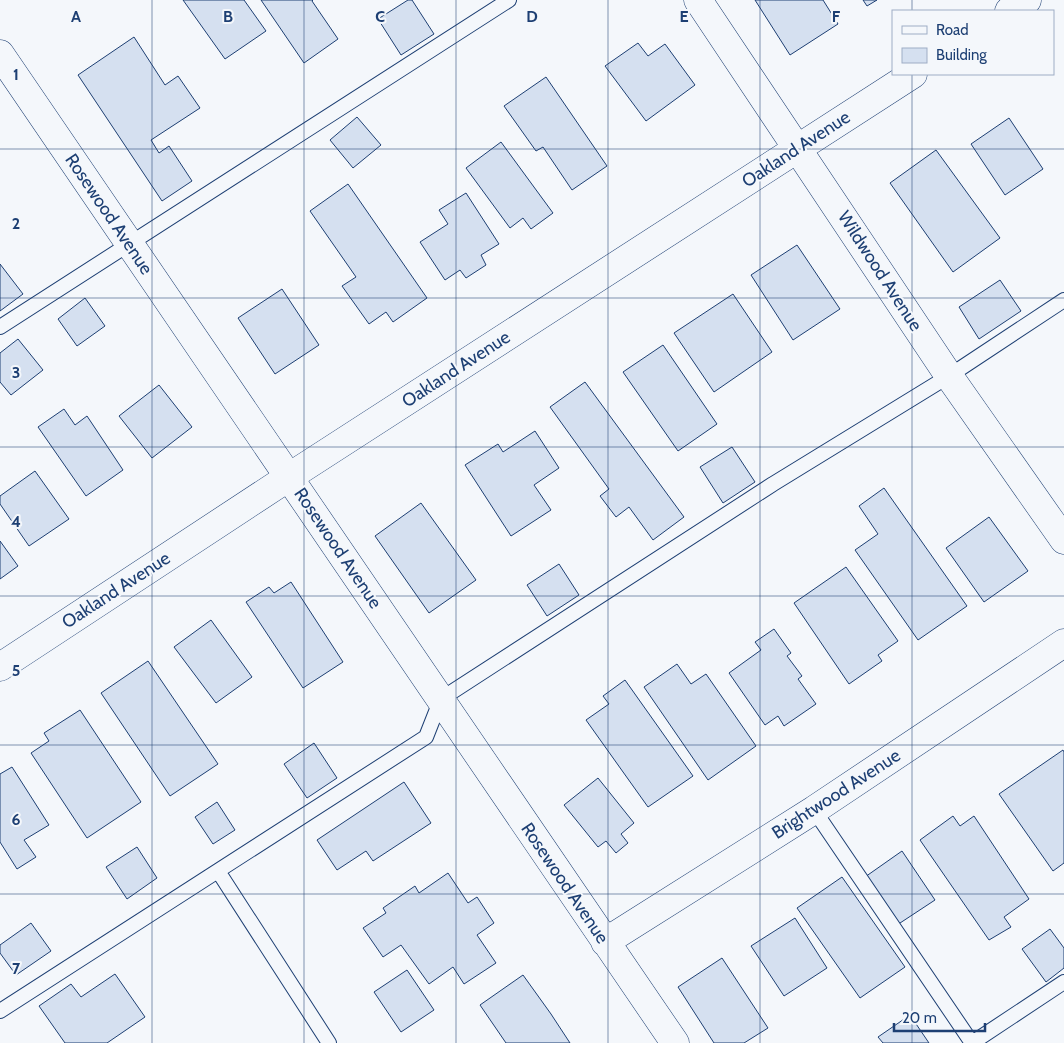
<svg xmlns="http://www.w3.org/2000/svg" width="1064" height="1043" font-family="Cabin,sans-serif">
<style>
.building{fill:#d5e0f0;stroke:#1d3f73}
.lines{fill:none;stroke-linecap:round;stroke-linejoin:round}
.service-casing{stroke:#1d3f73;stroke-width:16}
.minor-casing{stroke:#1d3f73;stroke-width:29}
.service{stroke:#f4f7fb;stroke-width:14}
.minor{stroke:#f4f7fb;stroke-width:28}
.grid{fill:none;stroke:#1d3f73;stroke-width:1;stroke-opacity:0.55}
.labels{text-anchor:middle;stroke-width:4;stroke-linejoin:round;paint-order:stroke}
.street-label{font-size:18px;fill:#1d3f73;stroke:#f4f7fb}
.grid-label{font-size:16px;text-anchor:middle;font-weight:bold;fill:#1d3f73;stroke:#f4f7fb;stroke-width:4;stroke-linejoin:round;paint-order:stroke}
</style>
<rect width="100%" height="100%" fill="#f4f7fb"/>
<path class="building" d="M 183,0 L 244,0 L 266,31 L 225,59 Z
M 261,0 L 313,0 L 312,1 L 338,39 L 304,63 Z
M 408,0 L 412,0 L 434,34 L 401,55 L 378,19 Z
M 755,0 L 823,0 L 838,24 L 790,55 Z
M 863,0 L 877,0 L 867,6 Z
M 134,37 L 165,85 L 178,76 L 200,108 L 151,140 L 159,153 L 169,146 L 192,181 L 162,201 L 78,75 Z
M 638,43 L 648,56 L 665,44 L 695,85 L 646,121 L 605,66 Z
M 546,77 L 607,166 L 572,190 L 543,147 L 536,151 L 504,106 Z
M 357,117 L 381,145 L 353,168 L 330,140 Z
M 1009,118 L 1043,169 L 1005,195 L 971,144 Z
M 501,142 L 553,213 L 531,229 L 523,218 L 510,228 L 466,168 Z
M 936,150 L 1000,238 L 953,272 L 890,183 Z
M 348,184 L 427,298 L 393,322 L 386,312 L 369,324 L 342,286 L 356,277 L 310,211 Z
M 466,193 L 499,244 L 481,255 L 486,265 L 466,278 L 460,270 L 445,280 L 420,242 L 448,224 L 439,210 Z
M 797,245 L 840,309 L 793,340 L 751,275 Z
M 0,264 L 23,294 L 0,311 Z
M 1000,280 L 1021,311 L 979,339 L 959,307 Z
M 282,289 L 319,345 L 275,374 L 238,318 Z
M 733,294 L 772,352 L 714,392 L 674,333 Z
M 85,298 L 105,326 L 77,346 L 58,319 Z
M 18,339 L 43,370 L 11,395 L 0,382 L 0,353 Z
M 663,345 L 717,424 L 678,451 L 623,372 Z
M 585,382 L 684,517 L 653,540 L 629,507 L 616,517 L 600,496 L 609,489 L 550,407 Z
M 159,385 L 192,427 L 152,458 L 119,416 Z
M 64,409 L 75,425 L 87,416 L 123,470 L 86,496 L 38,427 Z
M 535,431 L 559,468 L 534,485 L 551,510 L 511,536 L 465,465 L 498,444 L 503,452 Z
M 732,447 L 755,482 L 723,503 L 700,467 Z
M 35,471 L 69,519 L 29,546 L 0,504 L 0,496 Z
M 884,488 L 967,606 L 918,640 L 855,550 L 878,534 L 859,506 Z
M 421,503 L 476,580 L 429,613 L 375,536 Z
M 989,517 L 1028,571 L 984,602 L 946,548 Z
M 0,541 L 18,566 L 0,579 Z
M 559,564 L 579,595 L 547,616 L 527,585 Z
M 846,567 L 898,641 L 878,655 L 882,661 L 849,684 L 794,603 Z
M 291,582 L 343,662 L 303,688 L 246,602 L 269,587 L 274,593 Z
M 211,620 L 252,677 L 216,703 L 174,647 Z
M 774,629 L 791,653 L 787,656 L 802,676 L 798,679 L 816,704 L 784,726 L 778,716 L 765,725 L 729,673 L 761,650 L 755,642 Z
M 148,661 L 218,764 L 170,796 L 101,693 Z
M 677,664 L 691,684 L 706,674 L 756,746 L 708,780 L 644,687 Z
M 625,680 L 693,776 L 648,807 L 586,720 L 609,704 L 603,696 Z
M 80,710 L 141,802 L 87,838 L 31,753 L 49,741 L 44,733 Z
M 314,743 L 337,778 L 307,798 L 284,764 Z
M 1063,750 L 1064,752 L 1064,863 L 1053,871 L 999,794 Z
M 12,767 L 49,825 L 24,840 L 36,857 L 17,869 L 0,842 L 0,774 Z
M 598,778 L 634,823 L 621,834 L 628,843 L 616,853 L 606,841 L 598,847 L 564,805 Z
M 404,782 L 431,823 L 373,861 L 366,851 L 337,870 L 317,840 Z
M 217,802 L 235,830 L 213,844 L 195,817 Z
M 953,816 L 960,826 L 974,816 L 1029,899 L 1004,917 L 1011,927 L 989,940 L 920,840 Z
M 137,847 L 157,878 L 127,899 L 106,867 Z
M 902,851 L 935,900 L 897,925 L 865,877 Z
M 448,873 L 468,903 L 477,897 L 494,923 L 477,935 L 496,963 L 464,984 L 453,967 L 429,984 L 401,945 L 383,957 L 363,928 L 386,913 L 383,908 L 415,886 L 419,893 Z
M 842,877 L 905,967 L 860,998 L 797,908 Z
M 795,918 L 827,968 L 784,996 L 751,946 Z
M 31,923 L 51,951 L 16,975 L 0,953 L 0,945 Z
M 1050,929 L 1064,948 L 1064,968 L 1046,982 L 1022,949 Z
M 722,958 L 768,1028 L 744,1043 L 714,1043 L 678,987 Z
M 407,970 L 434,1010 L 401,1032 L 374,992 Z
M 115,974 L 145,1017 L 107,1043 L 65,1043 L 39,1006 L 71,984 L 81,997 Z
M 523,975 L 551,1014 L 570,1043 L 506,1043 L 480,1005 Z
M 910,1015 L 929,1043 L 883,1043 L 878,1037 Z"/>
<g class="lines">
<g class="service-casing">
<path id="service" d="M 0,327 L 509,0
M 814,810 L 972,1043
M 218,871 L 329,1043
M 0,1011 L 426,737 L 441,699 L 773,484 L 949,376 L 1064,300
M 972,1043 L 1064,982"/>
</g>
<g class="minor-casing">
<path id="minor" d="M 698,0 L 949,376 L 1064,540
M 1009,11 L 1027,0
M 0,54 L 675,1043
M 0,667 L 289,477 L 913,74
M 605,942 L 814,810 L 1064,643"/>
</g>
<use href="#service" class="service"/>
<use href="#minor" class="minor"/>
</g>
<path class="grid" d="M 152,0 L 152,1043M 304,0 L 304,1043M 456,0 L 456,1043M 608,0 L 608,1043M 760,0 L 760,1043M 912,0 L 912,11M 912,74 L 912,1043M 0,149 L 1064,149M 0,298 L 1064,298M 0,447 L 1064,447M 0,596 L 1064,596M 0,745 L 1064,745M 0,894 L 1064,894"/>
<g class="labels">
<g class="street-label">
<text transform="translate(796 149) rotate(-33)" y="6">Oakland Avenue</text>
<text transform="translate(109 214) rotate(56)" y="6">Rosewood Avenue</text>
<text transform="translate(880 271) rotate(57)" y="6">Wildwood Avenue</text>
<text transform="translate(456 369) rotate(-33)" y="6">Oakland Avenue</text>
<text transform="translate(338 548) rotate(56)" y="6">Rosewood Avenue</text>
<text transform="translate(116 590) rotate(-33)" y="6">Oakland Avenue</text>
<text transform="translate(836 794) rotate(-33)" y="6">Brightwood Avenue</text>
<text transform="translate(565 883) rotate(56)" y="6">Rosewood Avenue</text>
</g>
</g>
<g class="grid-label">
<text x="76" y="22">A</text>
<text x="228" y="22">B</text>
<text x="380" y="22">C</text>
<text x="532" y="22">D</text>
<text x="684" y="22">E</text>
<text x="836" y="22">F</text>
<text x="16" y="80">1</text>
<text x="16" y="229">2</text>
<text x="16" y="378">3</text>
<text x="16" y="527">4</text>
<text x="16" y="676">5</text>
<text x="16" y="825">6</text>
<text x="16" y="974">7</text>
</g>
<rect x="892" y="10" width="162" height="65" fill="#f4f7fb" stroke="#9eadc5"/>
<rect x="902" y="26" width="25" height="8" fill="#f4f7fb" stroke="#9eadc5"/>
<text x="936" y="35" font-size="15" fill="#1d3f73">Road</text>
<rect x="902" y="48" width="25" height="15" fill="#d5e0f0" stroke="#9eadc5"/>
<text x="936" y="60" font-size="15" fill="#1d3f73">Building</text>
<path d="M894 1023v8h91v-8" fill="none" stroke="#1d3f73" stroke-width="2.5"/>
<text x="902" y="1023" font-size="15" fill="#1d3f73" stroke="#f4f7fb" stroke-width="4" paint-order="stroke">20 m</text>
</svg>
